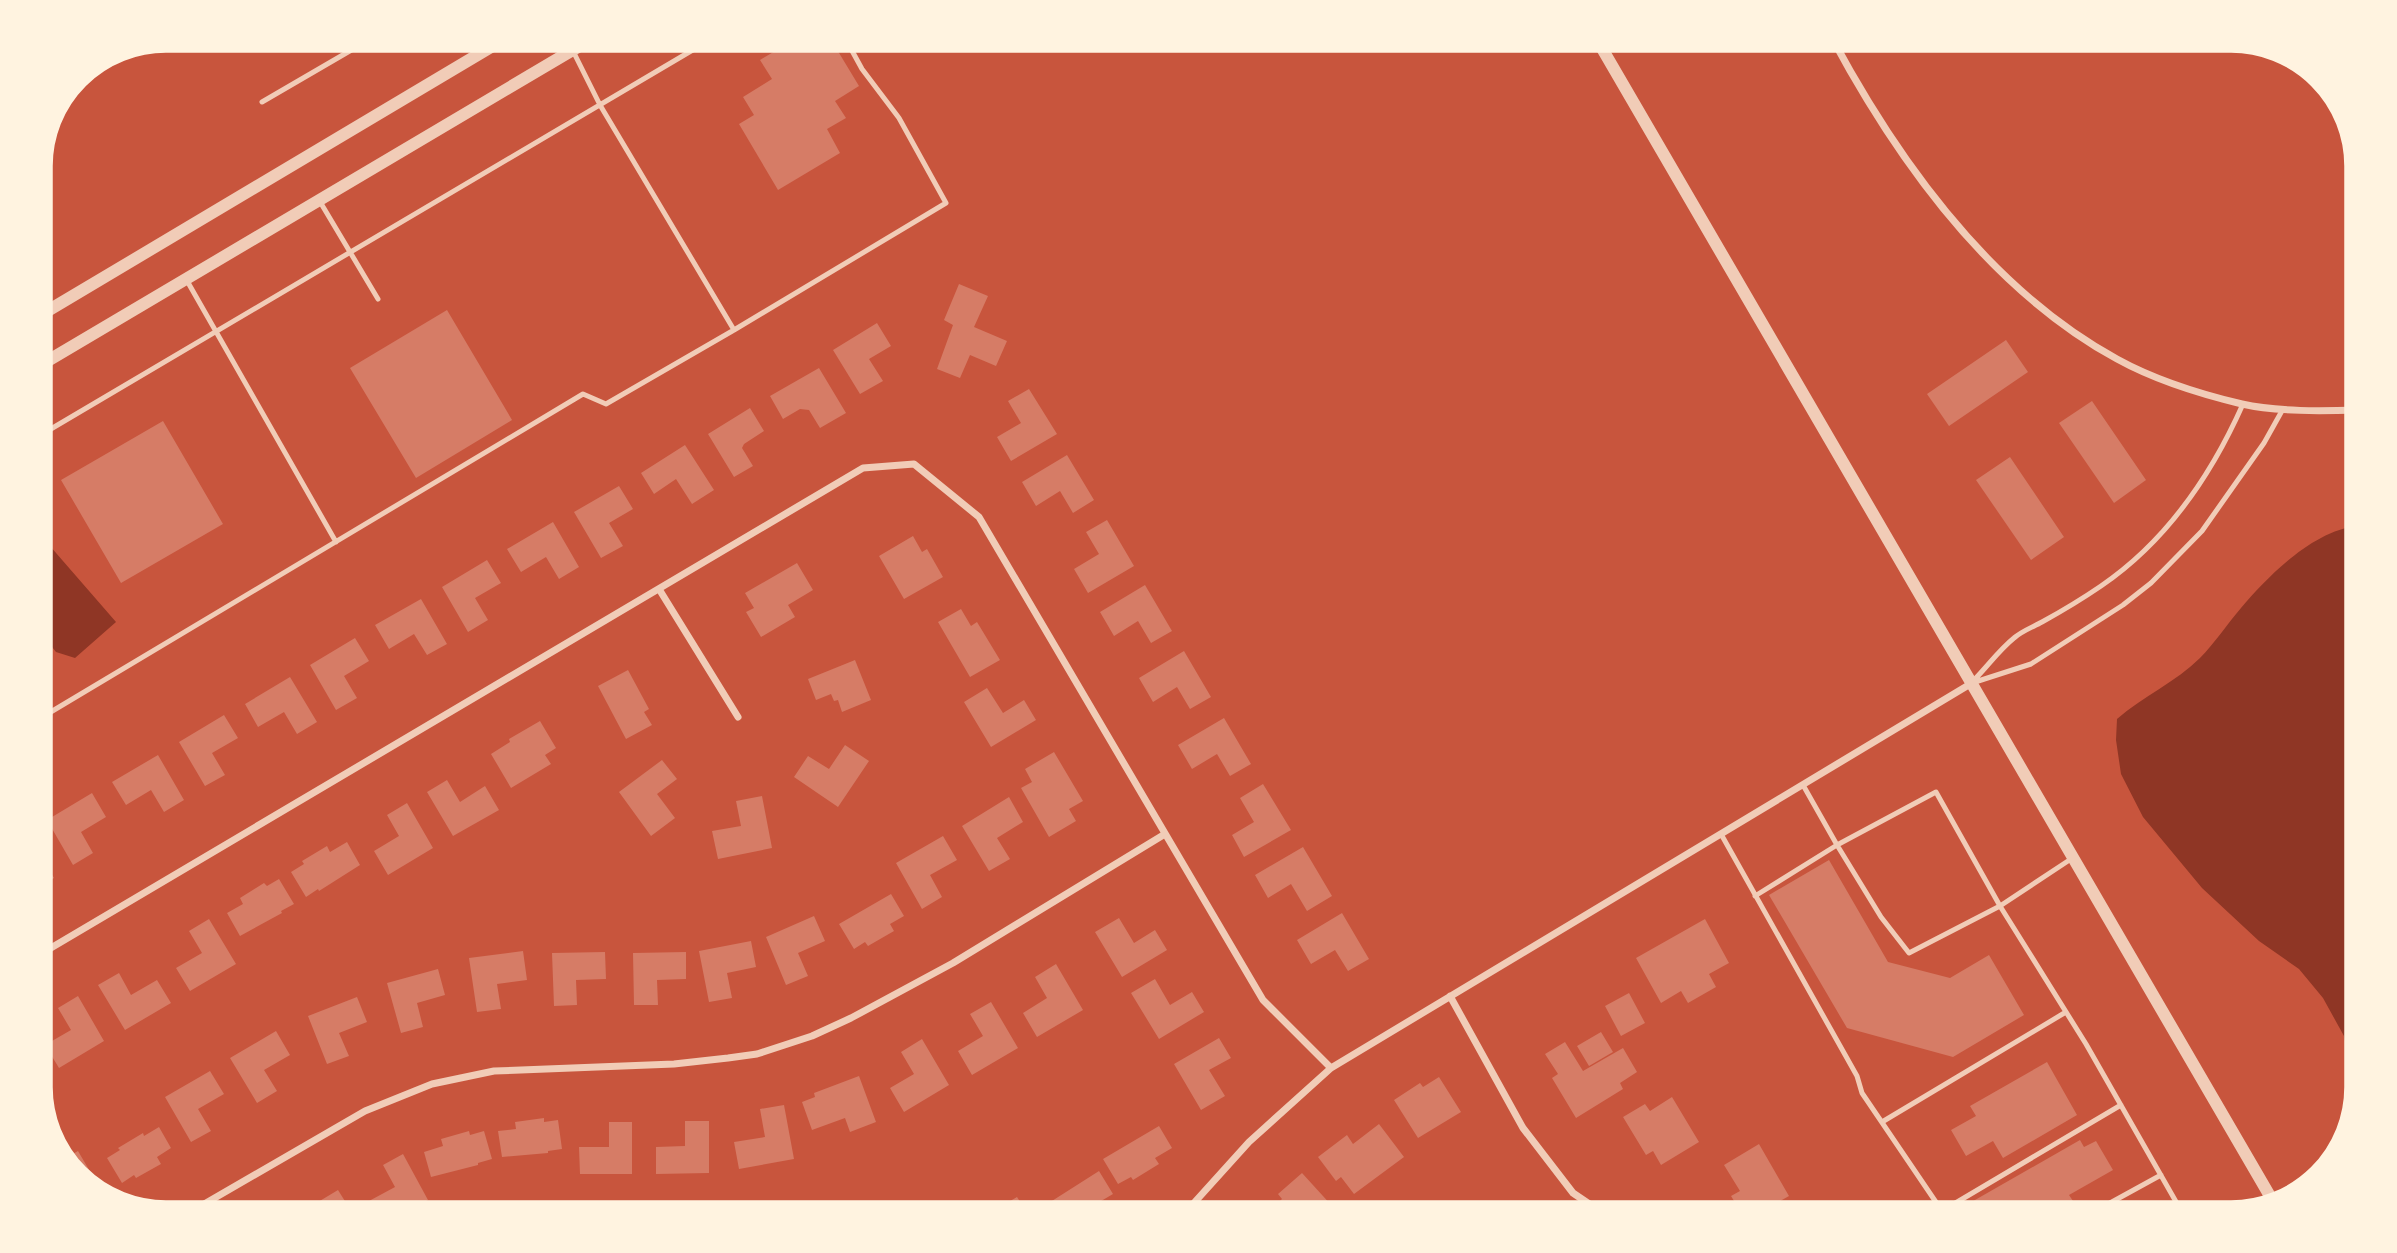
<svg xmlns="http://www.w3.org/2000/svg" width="2397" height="1253" font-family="Rubik,sans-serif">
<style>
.water{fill:#8f3625}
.building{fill:#d67c66}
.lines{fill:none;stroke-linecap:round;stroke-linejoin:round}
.service{stroke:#f1ccb7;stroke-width:5}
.minor{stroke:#f1ccb7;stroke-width:7}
.tertiary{stroke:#f1ccb7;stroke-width:12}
.rim{fill:none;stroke:#fff3e0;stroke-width:3.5}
</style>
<rect width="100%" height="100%" fill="#c8553d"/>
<path class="water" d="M 2358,526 L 2358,1087 L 2356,1096 L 2344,1036 L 2323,998 L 2299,969 L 2259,941 L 2202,888 L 2143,817 L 2121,774 L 2116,740 L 2117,719 C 2143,696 2176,682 2200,658 C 2215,643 2227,624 2241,608 C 2269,575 2314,530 2358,526 Z
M 43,538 L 116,622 L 75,658 L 56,652 L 39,630 L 39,542 Z"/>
<path class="building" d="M 797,38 L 830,38 L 859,86 L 835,101 L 846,118 L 827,129 L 840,153 L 778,190 L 739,124 L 754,115 L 743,97 L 772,79 L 760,60 Z
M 959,284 L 988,296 L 974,327 L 1007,341 L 996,366 L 970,355 L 960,378 L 937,369 L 953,325 L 944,320 Z
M 447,310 L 512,420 L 416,478 L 350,368 Z
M 877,323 L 891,346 L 869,359 L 883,381 L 860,394 L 833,350 Z
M 2006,340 L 2028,372 L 1949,426 L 1927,394 Z
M 819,368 L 846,413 L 820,428 L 809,410 L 800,409 L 783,419 L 770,396 Z
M 1029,389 L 1057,434 L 1011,461 L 997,437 L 1021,423 L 1008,401 Z
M 2092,401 L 2146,480 L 2114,503 L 2059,423 Z
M 750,408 L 764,431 L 744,444 L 742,448 L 753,466 L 734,477 L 708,434 Z
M 163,421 L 223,524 L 121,583 L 61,480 Z
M 685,445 L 714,490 L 692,504 L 676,479 L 654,494 L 641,473 Z
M 1067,455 L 1094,500 L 1073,513 L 1060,491 L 1036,506 L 1022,482 Z
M 2010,457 L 2064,537 L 2031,560 L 1976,480 Z
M 619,486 L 633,509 L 609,523 L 623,546 L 601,558 L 574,512 Z
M 1107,520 L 1134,566 L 1088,593 L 1074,569 L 1099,554 L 1086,532 Z
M 553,522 L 579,567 L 559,579 L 546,557 L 521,572 L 507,549 Z
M 913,536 L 922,552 L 927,549 L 943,577 L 904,599 L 879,556 Z
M 487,560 L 501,583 L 475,598 L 488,620 L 468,632 L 442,587 Z
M 797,563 L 813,590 L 788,605 L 795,617 L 761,637 L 746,612 L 754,608 L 745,593 Z
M 1145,585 L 1172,631 L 1151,643 L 1138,621 L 1114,636 L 1100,612 Z
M 421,599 L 447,644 L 427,655 L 414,634 L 389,649 L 375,625 Z
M 961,609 L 971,626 L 977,622 L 1000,660 L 970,677 L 938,622 Z
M 355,638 L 369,661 L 344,676 L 357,698 L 336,710 L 310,665 Z
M 1184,651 L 1211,697 L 1190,709 L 1177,687 L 1153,702 L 1139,678 Z
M 855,660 L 871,700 L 842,712 L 838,700 L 834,701 L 831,694 L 816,700 L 808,679 Z
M 628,670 L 649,709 L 644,712 L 652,725 L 626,739 L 598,686 Z
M 290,677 L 317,722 L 297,734 L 284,712 L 258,727 L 245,704 Z
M 987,688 L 1003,713 L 1024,700 L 1036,720 L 991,747 L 964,702 Z
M 224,715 L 238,738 L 212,753 L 225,775 L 205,786 L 179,742 Z
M 1224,718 L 1251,764 L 1230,776 L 1217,754 L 1192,769 L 1178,745 Z
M 540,721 L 556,748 L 545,755 L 551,764 L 511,788 L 491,754 L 510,742 L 509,739 Z
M 845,745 L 869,761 L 838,807 L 794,777 L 808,756 L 829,769 Z
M 1054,752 L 1083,801 L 1069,809 L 1076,821 L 1049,837 L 1021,788 L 1032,782 L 1025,769 Z
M 158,755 L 184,800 L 164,812 L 151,790 L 126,805 L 112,782 Z
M 662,760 L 677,779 L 657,794 L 675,818 L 651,836 L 619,792 Z
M 447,780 L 460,802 L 485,786 L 499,810 L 453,836 L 427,792 Z
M 1263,784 L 1291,830 L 1244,857 L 1232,835 L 1254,822 L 1240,798 Z
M 92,793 L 106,817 L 81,832 L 93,853 L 73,865 L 47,820 Z
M 762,796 L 772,848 L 718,859 L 712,831 L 741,826 L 736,801 Z
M 1009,797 L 1023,822 L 997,838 L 1010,859 L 989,871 L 962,826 Z
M 407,803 L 433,848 L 388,875 L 374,851 L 399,836 L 387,815 Z
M 943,836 L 957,860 L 930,875 L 942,897 L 922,909 L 896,863 Z
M 347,842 L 360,865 L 319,891 L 318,889 L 306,897 L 291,872 L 304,864 L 302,861 L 327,846 L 330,852 Z
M 1303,847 L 1332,896 L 1307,911 L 1291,884 L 1268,898 L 1255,875 Z
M 39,852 L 54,878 L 39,887 Z
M 1829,860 L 1888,962 L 1950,978 L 1989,955 L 2024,1015 L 1953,1057 L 1847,1028 L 1769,895 Z
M 279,879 L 294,904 L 281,911 L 282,913 L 240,936 L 227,913 L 243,904 L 240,898 L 264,883 L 267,886 Z
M 891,894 L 904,916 L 890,924 L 894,931 L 868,946 L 865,942 L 854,949 L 839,924 Z
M 1342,913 L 1369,959 L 1348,971 L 1335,950 L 1311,964 L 1297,940 Z
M 814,916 L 825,941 L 798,953 L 808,976 L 786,985 L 766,937 Z
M 1119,918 L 1134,943 L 1155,930 L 1167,950 L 1122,977 L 1095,932 Z
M 209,919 L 236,964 L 190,991 L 176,968 L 202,953 L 189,931 Z
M 1705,919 L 1729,963 L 1709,974 L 1716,987 L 1688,1003 L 1681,991 L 1661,1003 L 1636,958 Z
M 751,941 L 756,967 L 727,973 L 732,998 L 709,1002 L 699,951 Z
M 523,951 L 527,980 L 497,984 L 501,1009 L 477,1012 L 469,958 Z
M 605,952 L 606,979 L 576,980 L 577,1005 L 554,1006 L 552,953 Z
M 686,952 L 686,979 L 657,980 L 658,1005 L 634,1005 L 633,953 Z
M 1056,964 L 1083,1010 L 1037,1037 L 1023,1013 L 1047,998 L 1035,977 Z
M 438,969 L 445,995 L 417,1003 L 423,1027 L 401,1033 L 387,983 Z
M 119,973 L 131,995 L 157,980 L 171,1003 L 125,1030 L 98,985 Z
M 1155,979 L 1170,1005 L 1192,992 L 1204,1012 L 1159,1039 L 1131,993 Z
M 1629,993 L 1645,1023 L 1621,1036 L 1605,1006 Z
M 78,996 L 104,1041 L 59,1068 L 45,1045 L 71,1030 L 58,1008 Z
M 357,997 L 367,1022 L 339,1033 L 349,1056 L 327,1064 L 308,1016 Z
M 991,1002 L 1018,1048 L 972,1075 L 958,1051 L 983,1036 L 970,1014 Z
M 276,1031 L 290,1055 L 264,1070 L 277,1091 L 257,1103 L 230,1058 Z
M 1601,1032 L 1613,1052 L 1589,1066 L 1577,1046 Z
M 1219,1038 L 1231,1058 L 1209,1070 L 1225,1096 L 1201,1110 L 1174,1064 Z
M 922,1039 L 949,1085 L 904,1112 L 890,1088 L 914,1074 L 901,1052 Z
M 1565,1042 L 1583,1071 L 1623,1048 L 1637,1072 L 1620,1083 L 1623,1089 L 1576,1118 L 1552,1078 L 1558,1074 L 1545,1054 Z
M 2047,1062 L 2077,1115 L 2003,1158 L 1993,1141 L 1966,1156 L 1951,1130 L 1976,1116 L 1970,1106 Z
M 210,1071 L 224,1094 L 198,1109 L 211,1131 L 191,1142 L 165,1097 Z
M 859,1076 L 876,1122 L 850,1132 L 845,1118 L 812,1130 L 802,1102 L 815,1097 L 814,1093 Z
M 1439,1077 L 1461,1112 L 1418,1138 L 1394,1100 L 1420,1083 L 1423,1087 Z
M 1672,1097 L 1699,1142 L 1661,1165 L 1653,1151 L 1646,1155 L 1623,1117 L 1645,1104 L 1650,1111 Z
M 784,1105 L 794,1159 L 739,1169 L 734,1142 L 765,1137 L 760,1109 Z
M 544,1118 L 544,1122 L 558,1120 L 562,1149 L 548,1151 L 548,1153 L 502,1157 L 498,1131 L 516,1129 L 515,1122 Z
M 685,1121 L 709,1121 L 709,1173 L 656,1174 L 656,1147 L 685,1146 Z
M 609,1122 L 632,1122 L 632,1174 L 580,1174 L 579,1147 L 609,1147 Z
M 1379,1124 L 1404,1157 L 1354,1194 L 1341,1177 L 1336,1181 L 1318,1157 L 1347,1135 L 1353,1144 Z
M 1159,1126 L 1172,1148 L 1155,1158 L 1159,1164 L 1133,1180 L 1131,1177 L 1118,1184 L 1103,1159 Z
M 159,1127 L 171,1148 L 157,1157 L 161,1164 L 136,1178 L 134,1175 L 122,1183 L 107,1158 L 120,1150 L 118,1148 L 143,1133 L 144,1136 Z
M 469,1131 L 470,1135 L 484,1131 L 492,1159 L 478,1163 L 478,1165 L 431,1177 L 424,1152 L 443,1146 L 441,1139 Z
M 2080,1140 L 2084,1147 L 2096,1141 L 2113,1170 L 2069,1195 L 2073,1201 L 2050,1214 L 1974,1214 L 1968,1204 Z
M 1759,1144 L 1789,1196 L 1757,1214 L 1742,1214 L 1731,1196 L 1740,1191 L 1724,1165 Z
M 78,1151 L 105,1197 L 104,1197 L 62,1160 Z
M 403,1154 L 428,1200 L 400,1214 L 376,1214 L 369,1201 L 395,1187 L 383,1165 Z
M 1099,1171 L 1113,1194 L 1096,1204 L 1100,1210 L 1093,1214 L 1049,1214 L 1044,1206 Z
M 1302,1173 L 1333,1207 L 1324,1214 L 1270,1214 L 1268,1212 L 1282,1199 L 1278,1194 Z
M 338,1190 L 353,1214 L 326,1214 L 318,1202 Z
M 1017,1197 L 1028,1214 L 988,1214 Z"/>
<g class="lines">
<path class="service" d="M 262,102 L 372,38
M 319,200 L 378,299
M 186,279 L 336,542
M 734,330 L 946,203 L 899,118 L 862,69 L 845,38
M 39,436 L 713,38
M 1974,680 C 1987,667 1999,650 2014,638 C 2022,631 2033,627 2042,622 C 2062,611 2082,599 2101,586 C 2167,541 2211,476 2243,404
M 1972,683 L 2031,664 L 2123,605 L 2151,583 L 2202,531 L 2264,443 L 2283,409
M 39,719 L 583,394 L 606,404 L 734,330 L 600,105 L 573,51
M 1721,834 L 1857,1076 L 1862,1093 L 1944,1214
M 2071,859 L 2000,906 L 1936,792 L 1837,845 L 1881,917 L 1909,953 L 2000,906 L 2086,1044 L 2183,1214
M 1755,896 L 1837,845 L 1803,785
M 1882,1122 L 2066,1012
M 1942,1211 L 2121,1105
M 2089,1214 L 2110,1203
M 2116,1214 L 2110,1203 L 2161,1175"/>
<path class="minor" d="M 1832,38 C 1899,163 1991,290 2117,359 C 2155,380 2200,394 2242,404 C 2277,412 2323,411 2358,410
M 659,589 L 738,717
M 39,955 L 863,468 L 914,464 L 979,517 L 1263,1000 L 1331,1068
M 1450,996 L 1523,1128 L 1573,1193 L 1604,1214
M 187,1214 L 365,1111 L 432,1084 L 494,1071 L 674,1064 L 728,1058 L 757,1054 L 812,1036 L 851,1018 L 953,963 L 1165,834
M 1184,1214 L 1249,1142 L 1331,1068 L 1972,683"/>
<path class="tertiary" d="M 1596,38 L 2274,1203
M 39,316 L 506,38
M 39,366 L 593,38"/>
</g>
<path d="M0 0H2397V1253H0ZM166 51H2231A115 115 0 0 1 2346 166V1087A115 115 0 0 1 2231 1202H166A115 115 0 0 1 51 1087V166A115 115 0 0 1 166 51Z" fill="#fff3e0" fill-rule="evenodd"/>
<path class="rim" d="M166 51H2231A115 115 0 0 1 2346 166V1087A115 115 0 0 1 2231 1202H166A115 115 0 0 1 51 1087V166A115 115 0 0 1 166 51Z"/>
</svg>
